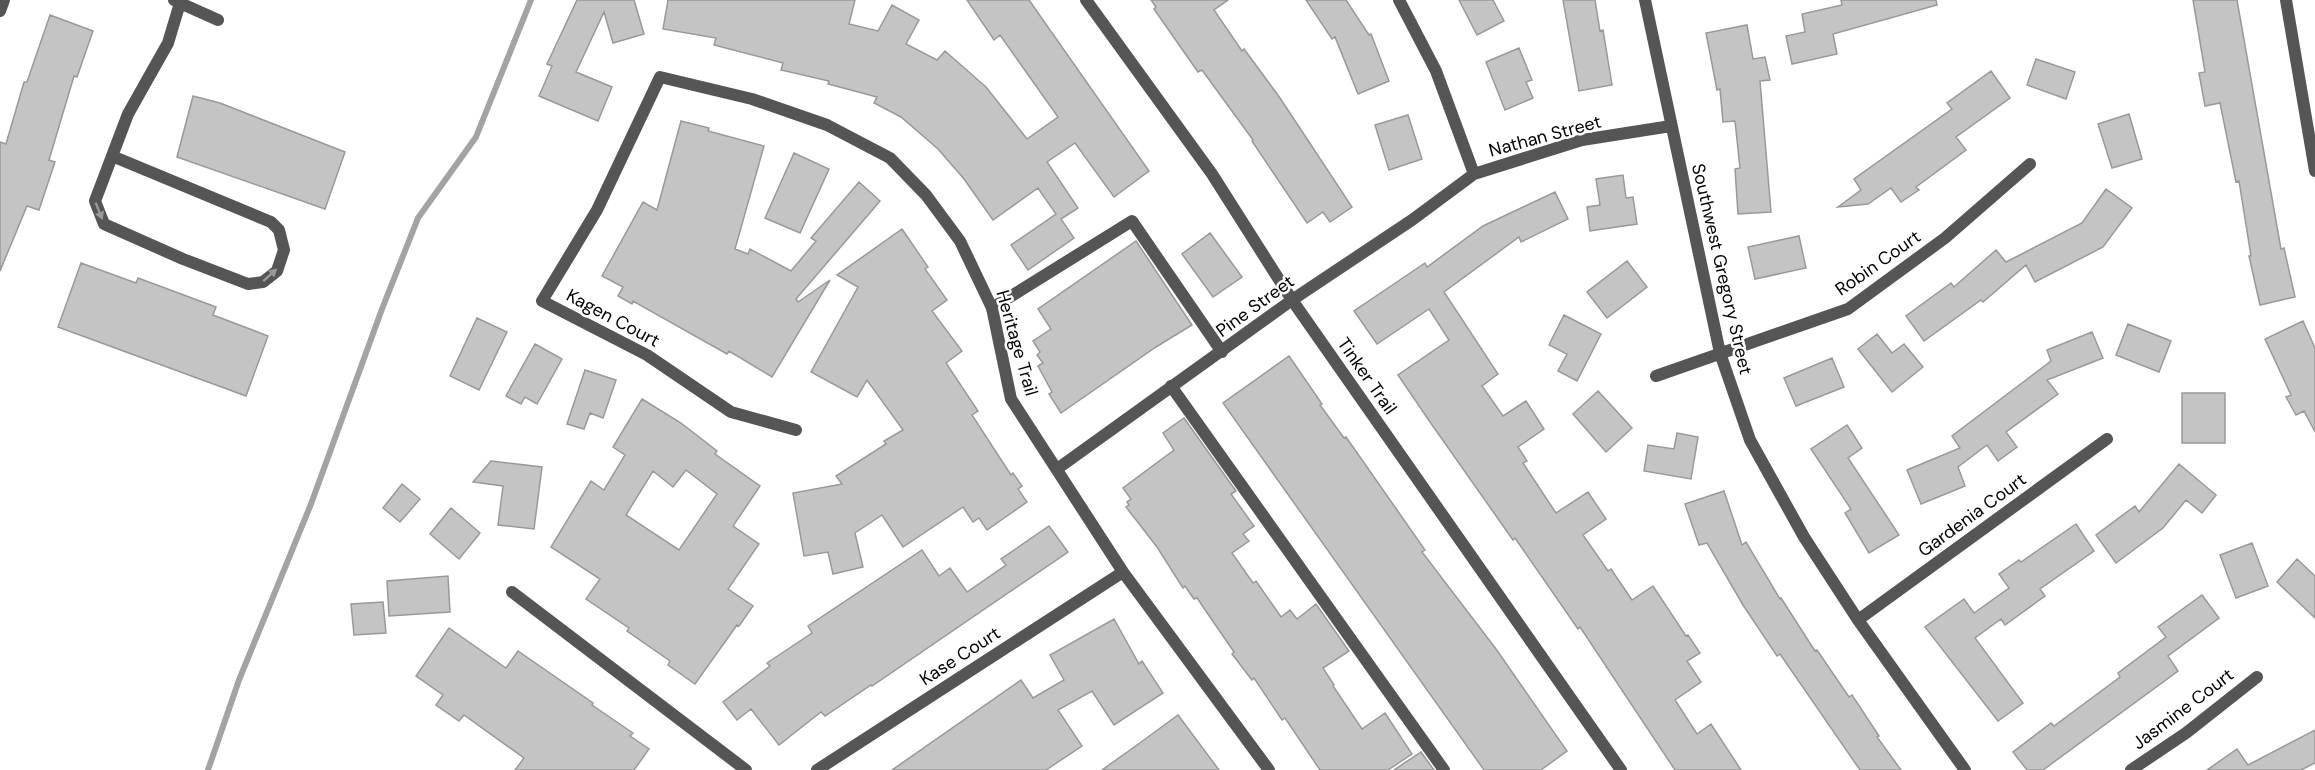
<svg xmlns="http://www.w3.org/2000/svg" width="2315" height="770" font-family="'DM Sans',sans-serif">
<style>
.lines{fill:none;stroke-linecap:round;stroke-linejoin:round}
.stream{stroke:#a3a3a3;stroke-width:6}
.building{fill:#c4c4c4;stroke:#999;stroke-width:1.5;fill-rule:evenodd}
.service{stroke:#555;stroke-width:12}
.minor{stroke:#555;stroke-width:12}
.oneway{fill:#999}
.labels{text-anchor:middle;stroke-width:5;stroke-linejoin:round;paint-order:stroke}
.street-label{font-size:18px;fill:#000;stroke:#fff}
</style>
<rect width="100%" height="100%" fill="#fff"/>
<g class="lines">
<path class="stream" d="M 208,770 L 239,680 L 311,504 L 382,309 L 418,218 L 476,137 L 531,0"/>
</g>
<path class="building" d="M 577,0 L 634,0 L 644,34 L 613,43 L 604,12 L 576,72 L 612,87 L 598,121 L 539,96 L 552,66 L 547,64 Z
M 668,0 L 855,0 L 849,24 L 878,31 L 892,5 L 919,20 L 906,44 L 937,60 L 945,51 L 986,87 L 1027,139 L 1058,117 L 1000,35 L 994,40 L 967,0 L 1029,0 L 1149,171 L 1114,197 L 1075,143 L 1047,162 L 1078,208 L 1061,219 L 1074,238 L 1028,270 L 1011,245 L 1056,214 L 1038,188 L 993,220 L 964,179 L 938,149 L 901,117 L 874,103 L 877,97 L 828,84 L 829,81 L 781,70 L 783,63 L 714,45 L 716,38 L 663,29 Z
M 1151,0 L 1228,0 L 1214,10 L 1242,51 L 1244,49 L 1280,98 L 1352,207 L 1330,222 L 1323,212 L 1307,223 L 1252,141 L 1253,140 L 1202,70 L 1198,72 L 1154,9 L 1156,7 Z
M 1306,0 L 1346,0 L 1369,35 L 1371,34 L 1389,81 L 1358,94 L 1335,37 L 1332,39 Z
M 1459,0 L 1493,0 L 1504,21 L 1477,35 Z
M 1563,0 L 1595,0 L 1600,31 L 1603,30 L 1612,85 L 1579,91 Z
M 1841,0 L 1936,0 L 1937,5 L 1833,34 L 1837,54 L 1792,64 L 1786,36 L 1805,32 L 1802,14 L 1842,5 Z
M 2193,0 L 2237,0 L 2281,249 L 2284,248 L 2295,297 L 2260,305 L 2249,256 L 2251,256 L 2239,181 L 2236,182 L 2220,103 L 2205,106 L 2199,73 L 2205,72 Z
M 50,15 L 93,31 L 77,77 L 74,76 L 49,160 L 55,162 L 39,210 L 27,206 L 0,271 L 0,142 L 6,144 L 24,82 L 27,82 Z
M 1747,25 L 1753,59 L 1765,57 L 1770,80 L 1760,81 L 1771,212 L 1738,214 L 1735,169 L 1740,168 L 1735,121 L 1723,122 L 1720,89 L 1717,90 L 1706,33 Z
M 1519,48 L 1532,80 L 1526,82 L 1533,98 L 1505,110 L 1486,62 Z
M 2036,59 L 2075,72 L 2066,99 L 2027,85 Z
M 1991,71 L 2010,98 L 1956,137 L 1966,150 L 1916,187 L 1919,190 L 1901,202 L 1891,188 L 1868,204 L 1838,207 L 1861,190 L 1854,179 L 1952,109 L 1947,103 Z
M 193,96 L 220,103 L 345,152 L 325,209 L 177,157 Z
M 2129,114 L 2142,159 L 2112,168 L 2098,124 Z
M 1408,115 L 1422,159 L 1389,170 L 1375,125 Z
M 681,121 L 709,128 L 708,131 L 764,146 L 735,249 L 748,254 L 750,249 L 791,271 L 816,241 L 811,238 L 859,182 L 880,201 L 796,299 L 798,302 L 830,280 L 772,377 L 729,351 L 727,354 L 633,301 L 632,304 L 618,296 L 623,287 L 602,276 L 643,202 L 657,210 Z
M 794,153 L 829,169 L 800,233 L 765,218 Z
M 1623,175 L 1626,198 L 1633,197 L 1637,224 L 1590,231 L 1587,207 L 1600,205 L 1596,179 Z
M 2106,189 L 2132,208 L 2103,247 L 2035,282 L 2026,265 L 1983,302 L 1981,300 L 1924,341 L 1906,316 L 1951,283 L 1954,287 L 1996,250 L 2006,262 L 2082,223 Z
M 1555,192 L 1568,219 L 1521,242 L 1519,237 L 1444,292 L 1498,374 L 1482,386 L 1503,416 L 1526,401 L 1544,429 L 1518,447 L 1527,461 L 1523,463 L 1556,513 L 1588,492 L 1606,519 L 1583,535 L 1608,571 L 1611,569 L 1632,600 L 1653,586 L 1686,636 L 1688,635 L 1700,653 L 1687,661 L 1701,682 L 1675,700 L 1697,734 L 1711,724 L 1741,770 L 1675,770 L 1580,627 L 1578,629 L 1515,538 L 1513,540 L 1430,422 L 1398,375 L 1449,340 L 1429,309 L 1377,344 L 1354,311 L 1425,263 L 1427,267 L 1483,226 Z
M 902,229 L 928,267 L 925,269 L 947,300 L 932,311 L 962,351 L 946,363 L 978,411 L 972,415 L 1011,475 L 1013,473 L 1022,486 L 1018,489 L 1027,502 L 987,530 L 979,518 L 973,522 L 963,507 L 903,547 L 882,515 L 855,533 L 863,567 L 833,574 L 828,552 L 804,556 L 793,493 L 842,484 L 836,476 L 886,444 L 884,441 L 903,430 L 867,380 L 857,397 L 811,372 L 858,287 L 837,275 Z
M 1210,233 L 1242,277 L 1213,297 L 1182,254 Z
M 1799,236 L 1806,268 L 1755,279 L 1748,247 Z
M 1136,241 L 1192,325 L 1156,347 L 1061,413 L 1049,394 L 1052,392 L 1038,366 L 1043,363 L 1037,355 L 1040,352 L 1033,341 L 1051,329 L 1038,309 Z
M 1627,261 L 1647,287 L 1607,318 L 1587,292 Z
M 81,263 L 136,283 L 138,278 L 216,307 L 213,315 L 268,336 L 246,396 L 58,327 Z
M 1564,315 L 1601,334 L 1577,381 L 1558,371 L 1567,354 L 1549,345 Z
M 477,318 L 507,332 L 479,390 L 450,376 Z
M 2303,321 L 2315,348 L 2315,432 L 2304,411 L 2296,415 L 2286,397 L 2291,395 L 2265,339 Z
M 2128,324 L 2171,341 L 2159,372 L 2116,355 Z
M 2092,332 L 2103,358 L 2047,380 L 2058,394 L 2006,432 L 2017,447 L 1998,461 L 1987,445 L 1958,467 L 1965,486 L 1921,504 L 1907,470 L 1960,448 L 1952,436 L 2051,361 L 2047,350 Z
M 1877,334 L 1892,353 L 1904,344 L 1923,367 L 1892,392 L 1858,349 Z
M 535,344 L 562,359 L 537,404 L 525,397 L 521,404 L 506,396 Z
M 1289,356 L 1322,404 L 1320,405 L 1344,438 L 1346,437 L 1425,550 L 1422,552 L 1496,649 L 1567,751 L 1541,770 L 1484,770 L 1223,403 Z
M 1832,358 L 1844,387 L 1796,406 L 1784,378 Z
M 585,370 L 616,380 L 603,418 L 590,413 L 584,429 L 567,424 Z
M 1598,391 L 1632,428 L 1606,452 L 1573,414 Z
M 2182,393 L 2225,393 L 2225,443 L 2182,443 Z
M 642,399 L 681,423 L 717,451 L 715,454 L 760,486 L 733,526 L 759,544 L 728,589 L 753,606 L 739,626 L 737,625 L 695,684 L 668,665 L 670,661 L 627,631 L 629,628 L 586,599 L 600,579 L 551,547 L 591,481 L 604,490 L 625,455 L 613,447 ZM 686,470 L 717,494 L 679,550 L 626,515 L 653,471 L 673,487 Z
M 1184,418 L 1236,491 L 1231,494 L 1254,526 L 1243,534 L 1249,541 L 1232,553 L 1253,583 L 1256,581 L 1281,617 L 1290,610 L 1297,619 L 1316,604 L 1349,651 L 1323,668 L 1334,685 L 1333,686 L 1362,729 L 1385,713 L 1412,754 L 1388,770 L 1320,770 L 1285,718 L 1282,720 L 1254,678 L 1252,680 L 1232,654 L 1234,652 L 1197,598 L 1194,599 L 1185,586 L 1183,588 L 1157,547 L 1126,507 L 1129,505 L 1127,502 L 1131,499 L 1123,488 L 1174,450 L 1163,433 Z
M 1847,425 L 1862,448 L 1848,458 L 1899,535 L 1869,553 L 1845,513 L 1851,509 L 1811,449 Z
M 1677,433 L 1698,437 L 1691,479 L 1644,471 L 1648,445 L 1674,449 Z
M 491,461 L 542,467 L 534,529 L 498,525 L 503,486 L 473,482 Z
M 2179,464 L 2216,495 L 2202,513 L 2186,500 L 2163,528 L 2116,563 L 2096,535 L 2135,506 L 2139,512 Z
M 402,484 L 420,499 L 400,522 L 383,508 Z
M 1724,491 L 1742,545 L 1746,542 L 1780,599 L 1781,598 L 1815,651 L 1817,650 L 1849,697 L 1852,695 L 1879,736 L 1877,737 L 1901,770 L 1860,770 L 1780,654 L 1777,656 L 1743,605 L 1707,543 L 1699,545 L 1685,504 Z
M 451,508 L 480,533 L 459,559 L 430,534 Z
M 2076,524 L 2094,551 L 2040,589 L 2045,596 L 2005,625 L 2001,619 L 1975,638 L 2023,703 L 1998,721 L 1925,627 L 1964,599 L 1974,613 L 2009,588 L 1999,574 L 2019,560 L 2021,562 Z
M 1049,526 L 1068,552 L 872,686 L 871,685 L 825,716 L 821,712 L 779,745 L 751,709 L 737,720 L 723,702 L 770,666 L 767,663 L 812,633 L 808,626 L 922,550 L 939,576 L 950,568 L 967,592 L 1006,565 L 1001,559 Z
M 2252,543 L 2268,586 L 2236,598 L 2220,555 Z
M 2297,559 L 2315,576 L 2315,618 L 2277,582 Z
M 448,576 L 450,612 L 389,616 L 387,581 Z
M 2202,595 L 2219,618 L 2168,656 L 2178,671 L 2043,770 L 2027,770 L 2013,752 L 2051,723 L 2054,726 L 2120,677 L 2118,673 L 2166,637 L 2158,627 Z
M 383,602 L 386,633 L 354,635 L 351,604 Z
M 1114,619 L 1139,664 L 1142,661 L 1163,693 L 1114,725 L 1092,691 L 1058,710 L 1082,746 L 1046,770 L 892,770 L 1021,680 L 1033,698 L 1064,680 L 1050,655 Z
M 449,628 L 506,668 L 518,651 L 593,703 L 592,705 L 633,733 L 630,736 L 649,749 L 634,770 L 515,770 L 524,758 L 464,715 L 459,721 L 436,705 L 443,695 L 416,676 Z
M 1178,715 L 1219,770 L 1102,770 L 1137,745 Z
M 2315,730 L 2315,763 L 2301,770 L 2207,770 L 2237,749 L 2248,765 Z
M 1421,752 L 1434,770 L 1394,770 Z"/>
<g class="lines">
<path class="service" d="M 180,0 L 180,3 L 218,20
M 112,156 L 271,222 L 279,230 L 284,250 L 277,271 L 263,282 L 248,284 L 183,259 L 104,224 L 95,201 L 128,114 L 168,43 L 180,3 L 174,0
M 992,308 L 1132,221 L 1222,352
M 1171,386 L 1444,770"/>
<path class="minor" d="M 1086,0 L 1212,174 L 1292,300 L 1621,770
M 1399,0 L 1436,71 L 1474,174
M 1645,0 L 1720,353 L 1750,440 L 1804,537 L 1858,620 L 1965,770
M 2286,0 L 2315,171
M 0,11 L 4,0
M 1656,376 L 1848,309 L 1945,238 L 2030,164
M 796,430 L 731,412 L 647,355 L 542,301 L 597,210 L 660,77 L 752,99 L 827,125 L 890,158 L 926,195 L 960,241 L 992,308 L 1011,399 L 1123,572 L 1269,770
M 1057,469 L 1292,300 L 1412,220 L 1474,174 L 1582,140 L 1671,126
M 512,592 L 746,770
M 1858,620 L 2107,439
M 817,770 L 1123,572
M 2131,770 L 2186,733 L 2257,677"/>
</g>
<defs><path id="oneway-solid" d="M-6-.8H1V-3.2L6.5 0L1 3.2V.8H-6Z" transform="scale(1.5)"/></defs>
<g class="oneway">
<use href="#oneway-solid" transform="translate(99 211) rotate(68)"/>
<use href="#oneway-solid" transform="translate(270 275) rotate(-42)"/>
</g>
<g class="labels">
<g class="street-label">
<text transform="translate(1545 136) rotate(-15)" y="6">Nathan Street</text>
<text transform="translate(1878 263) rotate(-35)" y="6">Robin Court</text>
<text transform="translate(1722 269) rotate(77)" y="6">Southwest Gregory Street</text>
<text transform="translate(1255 306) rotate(-36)" y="6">Pine Street</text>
<text transform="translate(613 318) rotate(28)" y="6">Kagen Court</text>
<text transform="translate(1017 343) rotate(74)" y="6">Heritage Trail</text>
<text transform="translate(1367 376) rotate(55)" y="6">Tinker Trail</text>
<text transform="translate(1972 515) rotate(-36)" y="6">Gardenia Court</text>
<text transform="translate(960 656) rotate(-33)" y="6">Kase Court</text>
<text transform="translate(2183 709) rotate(-37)" y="6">Jasmine Court</text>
</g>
</g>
</svg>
